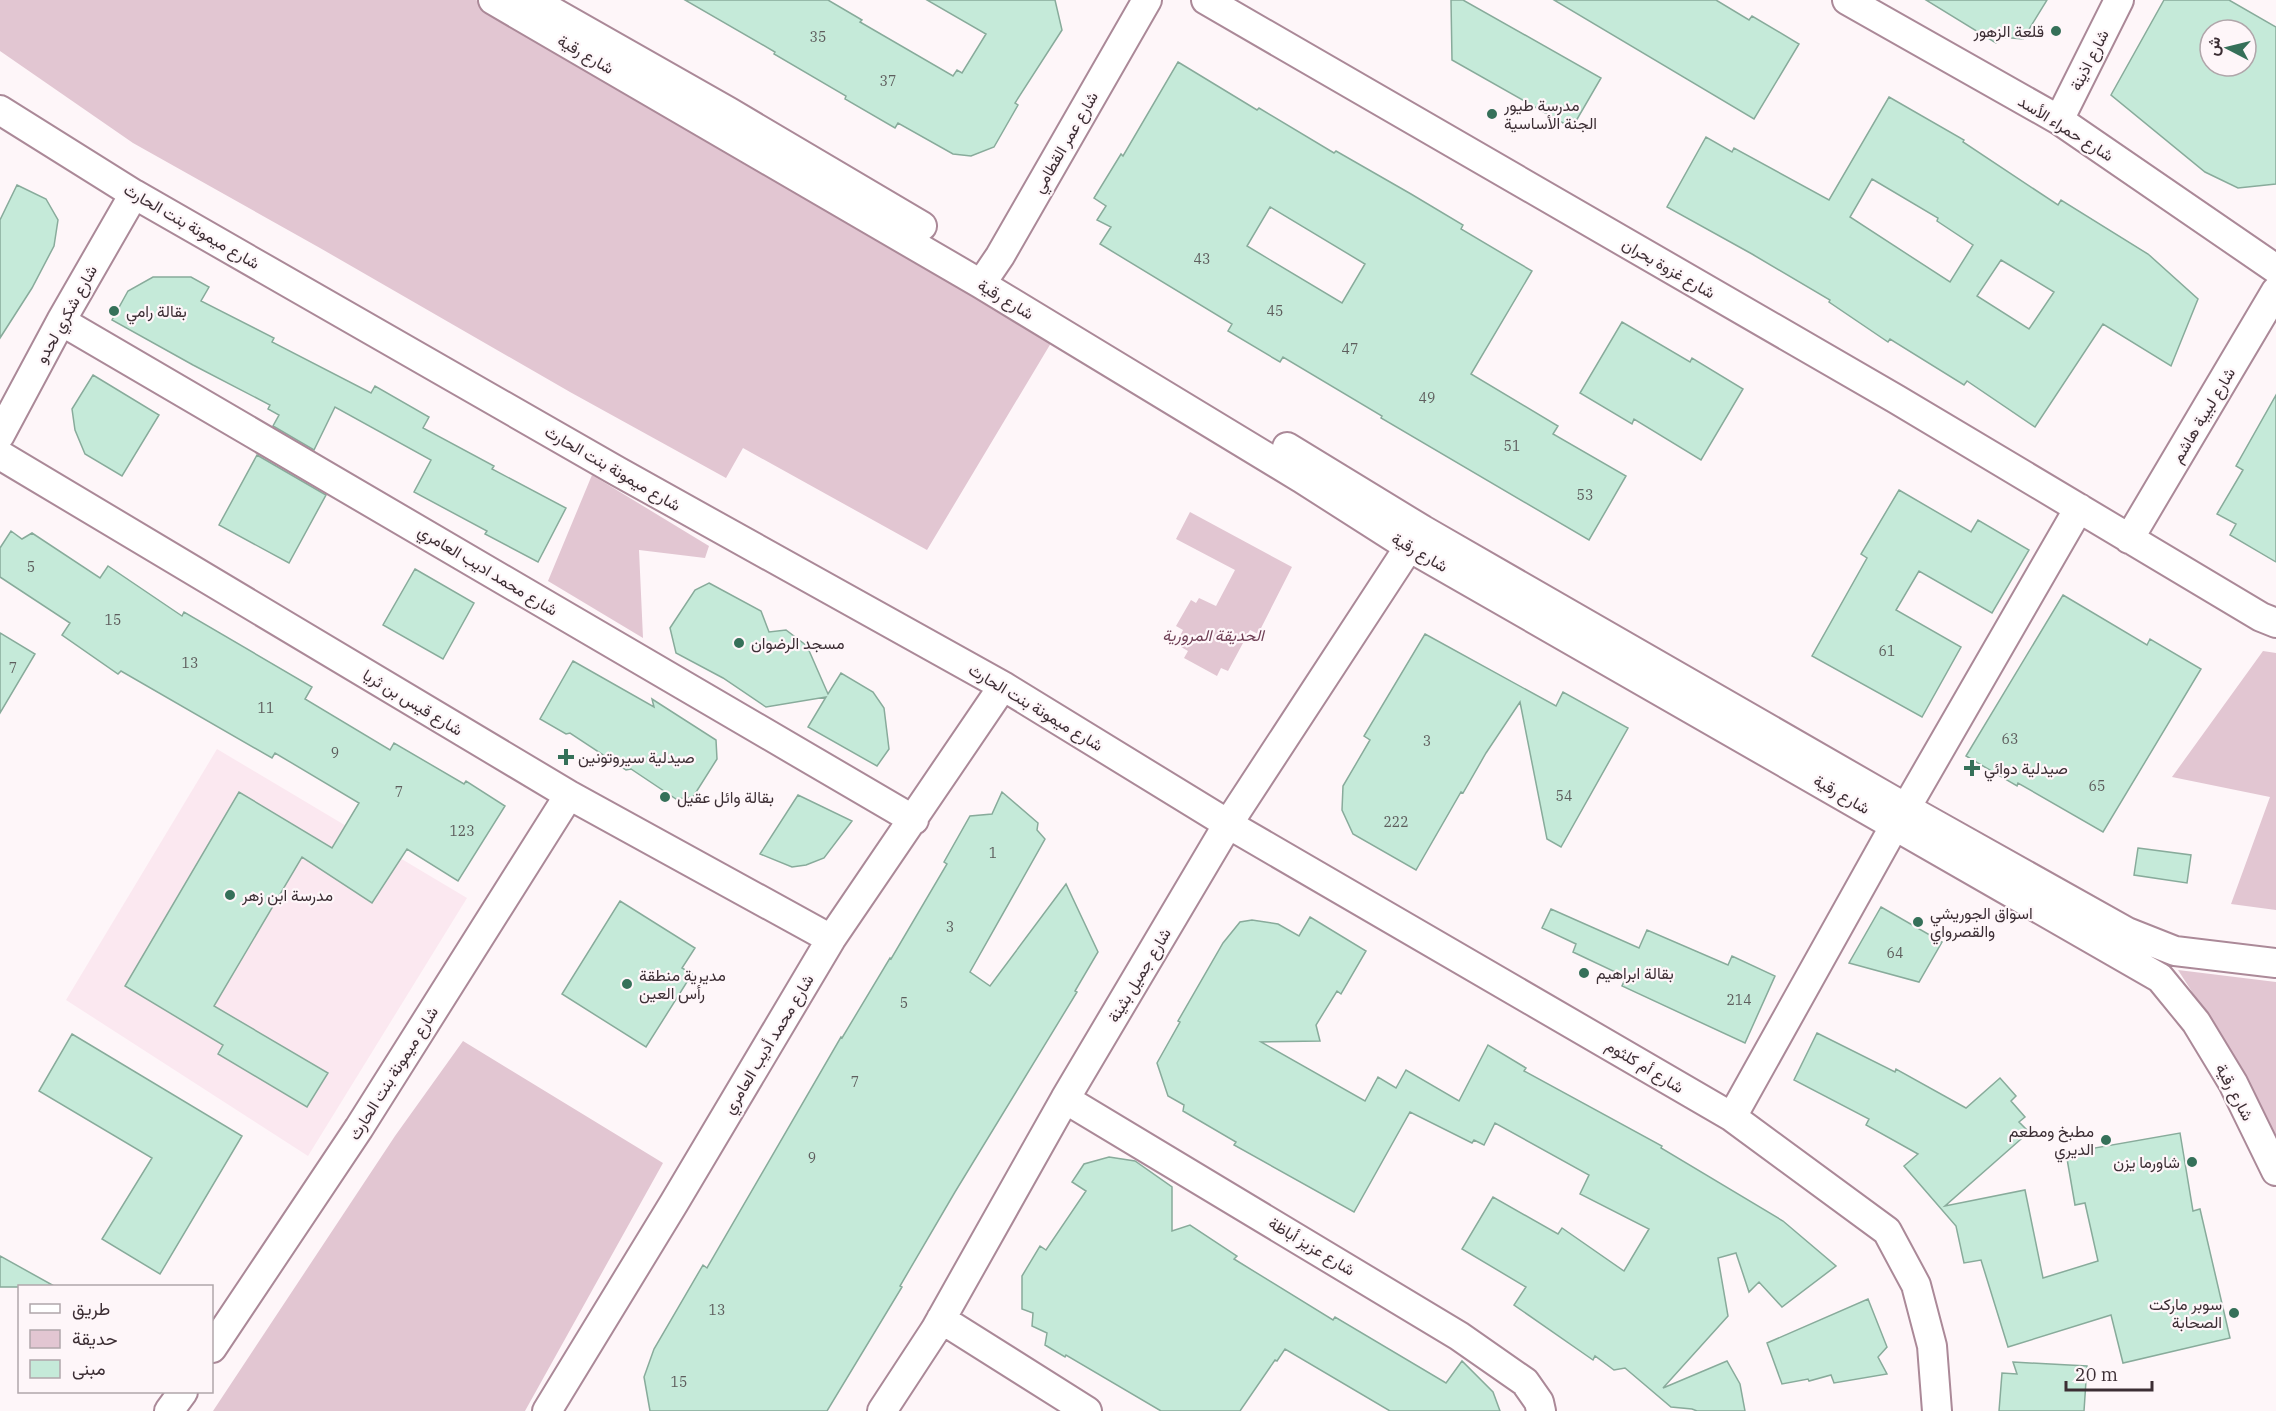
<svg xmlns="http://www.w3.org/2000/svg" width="2276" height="1411" font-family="'IBM Plex Serif',Vazirmatn,serif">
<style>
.built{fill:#fbe8f0}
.green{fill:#e2c6d2}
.building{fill:#c5ead9;stroke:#88ab9b;stroke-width:1.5;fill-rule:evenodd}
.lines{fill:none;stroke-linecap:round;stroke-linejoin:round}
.street-casing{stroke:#ab8998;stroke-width:32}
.street{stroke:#fff;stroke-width:28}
.poi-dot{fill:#357059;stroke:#fef6f9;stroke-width:2}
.labels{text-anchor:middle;stroke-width:4.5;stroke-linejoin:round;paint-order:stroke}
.number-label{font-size:14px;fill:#5e5d5d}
.poi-label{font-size:16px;fill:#3c2e34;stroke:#fef6f9;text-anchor:start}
.street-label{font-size:16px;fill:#3c2e34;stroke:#fef6f9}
.park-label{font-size:16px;font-style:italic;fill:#6e3e54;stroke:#fef6f9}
</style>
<rect width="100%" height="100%" fill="#fef6f9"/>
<path class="built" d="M 217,749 L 467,898 L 308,1156 L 66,1000 Z"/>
<path class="green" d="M 0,0 L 476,0 L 1054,338 L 927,550 L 743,448 L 726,478 L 570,392 L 320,248 L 133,143 L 0,51 Z
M 592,475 L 709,546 L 705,558 L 639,550 L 643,638 L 548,581 Z
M 1190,512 L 1292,567 L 1258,634 L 1250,630 L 1228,671 L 1221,668 L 1217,676 L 1184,658 L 1188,651 L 1176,644 L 1183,630 L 1176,626 L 1191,600 L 1196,603 L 1199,598 L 1216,606 L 1235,570 L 1176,539 Z
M 2263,651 L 2276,653 L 2276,910 L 2231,904 L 2270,797 L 2172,777 Z
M 2178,970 L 2276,982 L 2276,1143 L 2218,1032 Z
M 463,1041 L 663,1163 L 525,1411 L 213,1411 L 395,1136 Z"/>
<path class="building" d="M 685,0 L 828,0 L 862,20 L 860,22 L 953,76 L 957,70 L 962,73 L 986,34 L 927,0 L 1055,0 L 1062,30 L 1015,103 L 1018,105 L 994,147 L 971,156 L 953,154 L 898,123 L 895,128 L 845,99 L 846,96 L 774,54 L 775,52 Z
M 1451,0 L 1463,0 L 1601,78 L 1572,128 L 1452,60 Z
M 1554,0 L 1716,0 L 1749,20 L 1752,16 L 1799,44 L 1754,119 Z
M 1926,0 L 2047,0 L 2023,39 L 2000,37 L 1996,43 Z
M 2164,0 L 2229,0 L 2276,27 L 2276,184 L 2238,188 L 2205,172 L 2111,95 ZM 2210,30 L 2246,30 L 2246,66 L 2210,66 Z
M 1178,62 L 1257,110 L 1259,108 L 1334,153 L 1336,151 L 1411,194 L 1463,225 L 1461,229 L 1532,271 L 1471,374 L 1558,426 L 1553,434 L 1626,476 L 1589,540 L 1381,418 L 1382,416 L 1283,357 L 1280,362 L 1228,331 L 1232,324 L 1100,244 L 1111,227 L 1097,220 L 1106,206 L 1094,198 L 1121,154 L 1123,156 ZM 1270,207 L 1365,264 L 1342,303 L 1247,246 Z
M 1889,97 L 1964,140 L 1963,142 L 2058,205 L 2061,200 L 2148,254 L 2198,299 L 2171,366 L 2103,324 L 2035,427 L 1967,381 L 1964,385 L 1890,339 L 1888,342 L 1829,302 L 1830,300 L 1752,254 L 1667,207 L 1706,137 L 1732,152 L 1734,148 L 1829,200 ZM 1872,179 L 1938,218 L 1937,221 L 1973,245 L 1950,282 L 1850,217 ZM 2001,260 L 2054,292 L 2029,329 L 1977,296 Z
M 17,185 L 46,199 L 58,220 L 54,246 L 32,288 L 0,338 L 0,220 Z
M 153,277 L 191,277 L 209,287 L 201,301 L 274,338 L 272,342 L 371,393 L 375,386 L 429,417 L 423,428 L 494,466 L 492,469 L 566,508 L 538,562 L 485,534 L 487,531 L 414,492 L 431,460 L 335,407 L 314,450 L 273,426 L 279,415 L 268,409 L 270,405 L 193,365 L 112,320 L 128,291 Z
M 1622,322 L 1690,362 L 1692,358 L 1743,389 L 1701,460 L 1634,419 L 1632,424 L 1580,393 Z
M 93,375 L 159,415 L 122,476 L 85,454 L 75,430 L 72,409 Z
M 2276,395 L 2276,562 L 2230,535 L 2236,524 L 2217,514 L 2243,470 L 2236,466 Z
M 257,455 L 326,495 L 289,563 L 219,525 Z
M 1899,490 L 1971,532 L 1978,520 L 2029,550 L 1992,613 L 1919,571 L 1896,610 L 1961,647 L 1922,717 L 1812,656 L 1867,558 L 1861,554 Z
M 11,531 L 22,539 L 32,533 L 100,578 L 108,566 L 182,616 L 184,612 L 312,687 L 305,699 L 390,750 L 394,743 L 464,784 L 466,781 L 505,806 L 458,881 L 407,849 L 372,903 L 302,857 L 214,1006 L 328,1073 L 307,1107 L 218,1054 L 223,1045 L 125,986 L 239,792 L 332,848 L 359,803 L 275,753 L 272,758 L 121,671 L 118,674 L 62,635 L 70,623 L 0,577 L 0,548 Z
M 415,569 L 474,603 L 443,659 L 383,625 Z
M 709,583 L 761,611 L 769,632 L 786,630 L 807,646 L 828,694 L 841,673 L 873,692 L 884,708 L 889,749 L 877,766 L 808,727 L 826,697 L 766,707 L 723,678 L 676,653 L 670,628 L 695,590 Z
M 2063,595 L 2147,645 L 2150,639 L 2201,669 L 2103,832 L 2018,783 L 2017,786 L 1966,756 Z
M 0,633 L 35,654 L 0,713 Z
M 1425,634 L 1556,706 L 1563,692 L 1628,728 L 1561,847 L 1547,839 L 1520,702 L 1486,753 L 1463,793 L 1461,792 L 1416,870 L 1353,834 L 1342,810 L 1343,786 L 1370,740 L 1364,736 Z
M 573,661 L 654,707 L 652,699 L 716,740 L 717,759 L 693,797 L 676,799 L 631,769 L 626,770 L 570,733 L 566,734 L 540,719 Z
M 1002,792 L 1038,823 L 1037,830 L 1045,839 L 970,972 L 990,986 L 1066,884 L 1098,952 L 1075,991 L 1077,992 L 955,1192 L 900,1286 L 902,1287 L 827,1411 L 650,1411 L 644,1377 L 654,1349 L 703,1265 L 707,1268 L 841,1037 L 842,1038 L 890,958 L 891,959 L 947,864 L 944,862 L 970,816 L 992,814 Z
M 798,795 L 852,821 L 824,858 L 806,865 L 792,867 L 760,854 Z
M 2138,848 L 2191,855 L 2187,883 L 2134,875 Z
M 620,901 L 695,948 L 682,968 L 692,974 L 646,1047 L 562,994 Z
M 1881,907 L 1942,942 L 1919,982 L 1849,963 Z
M 1551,909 L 1639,948 L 1647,930 L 1728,965 L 1732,956 L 1775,976 L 1745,1043 L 1622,986 L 1626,977 L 1573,952 L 1576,944 L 1542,928 Z
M 1310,917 L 1366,951 L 1341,994 L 1337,991 L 1316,1025 L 1320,1041 L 1261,1042 L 1365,1101 L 1378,1077 L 1396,1088 L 1406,1070 L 1459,1101 L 1488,1045 L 1526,1068 L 1524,1071 L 1662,1146 L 1661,1148 L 1783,1221 L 1836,1266 L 1782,1307 L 1759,1282 L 1749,1292 L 1736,1253 L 1718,1258 L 1728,1316 L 1663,1388 L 1727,1361 L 1740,1384 L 1745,1411 L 1697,1411 L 1692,1409 L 1671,1407 L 1625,1368 L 1614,1370 L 1595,1356 L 1593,1360 L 1514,1305 L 1526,1287 L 1462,1249 L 1493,1197 L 1558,1234 L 1562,1228 L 1624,1271 L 1649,1229 L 1580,1194 L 1589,1175 L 1495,1123 L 1484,1145 L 1474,1140 L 1472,1143 L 1410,1112 L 1354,1212 L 1234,1145 L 1236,1142 L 1183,1111 L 1184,1105 L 1168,1096 L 1157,1063 L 1180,1022 L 1178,1021 L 1223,943 L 1240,922 L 1252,920 L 1278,924 L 1299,936 Z
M 1817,1033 L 1895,1072 L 1896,1069 L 1966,1108 L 2000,1078 L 2016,1096 L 2011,1101 L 2025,1117 L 2019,1122 L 2029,1132 L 1945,1206 L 2025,1190 L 2043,1278 L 2098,1261 L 2085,1203 L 2075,1205 L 2066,1153 L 2180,1133 L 2193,1211 L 2200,1209 L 2230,1338 L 2123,1363 L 2111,1315 L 2008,1347 L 1981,1260 L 1964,1263 L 1956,1226 L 1904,1166 L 1918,1154 L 1866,1125 L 1869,1119 L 1794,1080 Z
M 72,1034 L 242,1136 L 160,1274 L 102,1239 L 152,1158 L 39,1091 Z
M 1109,1157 L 1135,1161 L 1172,1187 L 1172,1231 L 1190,1225 L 1237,1256 L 1234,1259 L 1333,1320 L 1335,1317 L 1446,1383 L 1462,1361 L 1493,1392 L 1500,1411 L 1390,1411 L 1285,1349 L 1277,1361 L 1275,1360 L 1240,1411 L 1161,1411 L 1066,1355 L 1065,1357 L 1045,1345 L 1047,1333 L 1032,1326 L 1033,1313 L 1022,1309 L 1022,1276 L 1040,1246 L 1046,1250 L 1086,1191 L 1072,1182 L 1084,1164 Z
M 0,1256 L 56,1287 L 0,1287 Z
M 1868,1299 L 1887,1347 L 1878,1357 L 1887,1374 L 1834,1383 L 1831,1375 L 1809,1381 L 1808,1379 L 1782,1384 L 1767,1343 Z
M 2013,1362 L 2087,1366 L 2084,1411 L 1999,1411 L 2002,1373 L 2017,1374 Z"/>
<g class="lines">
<g class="street-casing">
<path id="street" d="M 493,0 L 981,284 L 1301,478 L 1409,547 L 2160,978 L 2196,1022 L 2233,1083 L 2276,1171
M 532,0 L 729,112 L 922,226
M 1206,0 L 1896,399 L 2261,617 L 2276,623
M 1847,0 L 2059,120 L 2276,269
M 0,110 L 134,194 L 617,471 L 1003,686 L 1228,824 L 1732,1117 L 1887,1231 L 1916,1285 L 1932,1346 L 1937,1411
M 2059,120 L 2119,0
M 981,284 L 1000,256 L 1147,0
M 61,321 L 914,820
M 0,435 L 61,321 L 134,194
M 1287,447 L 1423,530 L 1906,808 L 2127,932 L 2175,951 L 2276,963
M 0,455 L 569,795 L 831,939
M 2129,539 L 2276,291
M 1906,808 L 2079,508
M 1065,1099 L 1459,1336 L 1525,1382 L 1539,1402 L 1541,1411
M 1732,1117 L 1895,825
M 941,1319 L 1087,1411
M 212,1348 L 359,1128 L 569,795
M 169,1411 L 183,1392
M 547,1411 L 674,1203 L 831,939 L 1003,686
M 882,1411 L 935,1330 L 1065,1099 L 1228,824 L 1409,547"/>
</g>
<use href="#street" class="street"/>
</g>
<g class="poi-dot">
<circle cx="2056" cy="31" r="6"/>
<circle cx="1492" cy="114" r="6"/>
<circle cx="114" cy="311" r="6"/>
<circle cx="739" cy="643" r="6"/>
<path d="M563 748h6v6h6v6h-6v6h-6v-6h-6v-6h6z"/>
<path d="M1969 759h6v6h6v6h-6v6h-6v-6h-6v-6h6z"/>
<circle cx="665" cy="797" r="6"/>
<circle cx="230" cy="895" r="6"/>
<circle cx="1918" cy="922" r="6"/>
<circle cx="1584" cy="973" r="6"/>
<circle cx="627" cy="984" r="6"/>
<circle cx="2106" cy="1140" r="6"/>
<circle cx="2192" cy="1162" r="6"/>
<circle cx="2234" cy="1313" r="6"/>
</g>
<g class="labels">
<g class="number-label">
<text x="818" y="42">35</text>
<text x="888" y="86">37</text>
<text x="1202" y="264">43</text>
<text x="1275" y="316">45</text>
<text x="1350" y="354">47</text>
<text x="1427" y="403">49</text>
<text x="1512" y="451">51</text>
<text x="1585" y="500">53</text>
<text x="31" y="572">5</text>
<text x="113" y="625">15</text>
<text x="1887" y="656">61</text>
<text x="190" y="668">13</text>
<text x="13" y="673">7</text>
<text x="266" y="713">11</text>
<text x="2010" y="744">63</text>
<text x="1427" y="746">3</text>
<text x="335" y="758">9</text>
<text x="2097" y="791">65</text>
<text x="399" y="797">7</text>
<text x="1564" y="801">54</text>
<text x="1396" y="827">222</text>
<text x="462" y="836">123</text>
<text x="993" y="858">1</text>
<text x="950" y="932">3</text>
<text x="1895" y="958">64</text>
<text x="1739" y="1005">214</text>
<text x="904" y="1008">5</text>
<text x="855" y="1087">7</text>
<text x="812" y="1163">9</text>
<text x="717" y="1315">13</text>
<text x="679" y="1387">15</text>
</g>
<g class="poi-label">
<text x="2044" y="37" text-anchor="end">قلعة الزهور</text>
<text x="1504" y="111">مدرسة طيور<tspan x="1504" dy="18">الجنة الأساسية</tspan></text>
<text x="126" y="317">بقالة رامي</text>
<text x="751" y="649">مسجد الرضوان</text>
<text x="578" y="763">صيدلية سيروتونين</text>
<text x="1984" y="774">صيدلية دوائي</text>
<text x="677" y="803">بقالة وائل عقيل</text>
<text x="242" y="901">مدرسة ابن زهر</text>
<text x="1930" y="919">اسواق الجوريشي<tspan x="1930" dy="18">والقصرواي</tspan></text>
<text x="1596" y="979">بقالة ابراهيم</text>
<text x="639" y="981">مديرية منطقة<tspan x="639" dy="18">رأس العين</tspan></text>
<text x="2094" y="1137" text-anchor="end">مطبخ ومطعم<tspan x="2094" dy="18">الديري</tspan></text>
<text x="2180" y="1168" text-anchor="end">شاورما يزن</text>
<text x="2222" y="1310" text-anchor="end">سوبر ماركت<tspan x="2222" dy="18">الصحابة</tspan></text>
</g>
<g class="street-label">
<text transform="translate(586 54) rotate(30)" y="6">شارع رقية</text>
<text transform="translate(2089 60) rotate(-63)" y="6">شارع اذينة</text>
<text transform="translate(2066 128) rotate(32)" y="6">شارع حمراء الأسد</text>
<text transform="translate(1065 142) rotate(-60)" y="6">شارع عمر القطامي</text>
<text transform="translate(192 226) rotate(30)" y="6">شارع ميمونة بنت الحارث</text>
<text transform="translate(1669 268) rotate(30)" y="6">شارع غزوة بحران</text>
<text transform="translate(1006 299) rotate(31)" y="6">شارع رقية</text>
<text transform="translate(66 314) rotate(-61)" y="6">شارع شكري لحدو</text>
<text transform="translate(2203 415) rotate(-59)" y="6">شارع لبيبة هاشم</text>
<text transform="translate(613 468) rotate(30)" y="6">شارع ميمونة بنت الحارث</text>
<text transform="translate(1420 552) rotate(30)" y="6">شارع رقية</text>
<text transform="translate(488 570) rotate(31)" y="6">شارع محمد اديب العامري</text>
<text transform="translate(413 702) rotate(31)" y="6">شارع قيس بن ثريا</text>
<text transform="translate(1036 707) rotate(31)" y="6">شارع ميمونة بنت الحارث</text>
<text transform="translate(1842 794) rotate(30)" y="6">شارع رقية</text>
<text transform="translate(1139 975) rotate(-59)" y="6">شارع جميل بثينة</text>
<text transform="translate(768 1044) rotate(-59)" y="6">شارع محمد أديب العامري</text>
<text transform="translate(1645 1066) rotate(31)" y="6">شارع أم كلثوم</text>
<text transform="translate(393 1073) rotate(-58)" y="6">شارع ميمونة بنت الحارث</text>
<text transform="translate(2235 1092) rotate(62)" y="6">شارع رقية</text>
<text transform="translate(1312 1246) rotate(31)" y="6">شارع عزيز أباظة</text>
</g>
<g class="park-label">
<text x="1213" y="641">الحديقة المرورية</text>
</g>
</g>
<rect x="18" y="1285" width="195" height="108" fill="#fef6f9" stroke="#b0a6aa" stroke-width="1.5"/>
<rect x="30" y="1304" width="30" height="9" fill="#ffffff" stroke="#b0a6aa" stroke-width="1.5"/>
<text x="72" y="1315" font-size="18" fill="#3c2e34">طريق</text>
<rect x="30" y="1330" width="30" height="18" fill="#e2c6d2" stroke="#b0a6aa" stroke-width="1.5"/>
<text x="72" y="1345" font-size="18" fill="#3c2e34">حديقة</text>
<rect x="30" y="1360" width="30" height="18" fill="#c5ead9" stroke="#b0a6aa" stroke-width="1.5"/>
<text x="72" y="1375" font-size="18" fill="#3c2e34">مبنى</text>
<g transform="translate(2228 48) rotate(277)"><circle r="28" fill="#fef6f9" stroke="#b0a6aa" stroke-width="1.5"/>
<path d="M0-4.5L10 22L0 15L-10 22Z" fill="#357059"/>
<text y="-9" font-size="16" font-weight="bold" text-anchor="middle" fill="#3c2e34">ش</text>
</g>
<path d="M2066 1381v9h86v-9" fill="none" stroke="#3c2e34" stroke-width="3"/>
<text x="2075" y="1381" font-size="18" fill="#3c2e34" stroke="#fef6f9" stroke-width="4.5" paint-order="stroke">20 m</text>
</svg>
